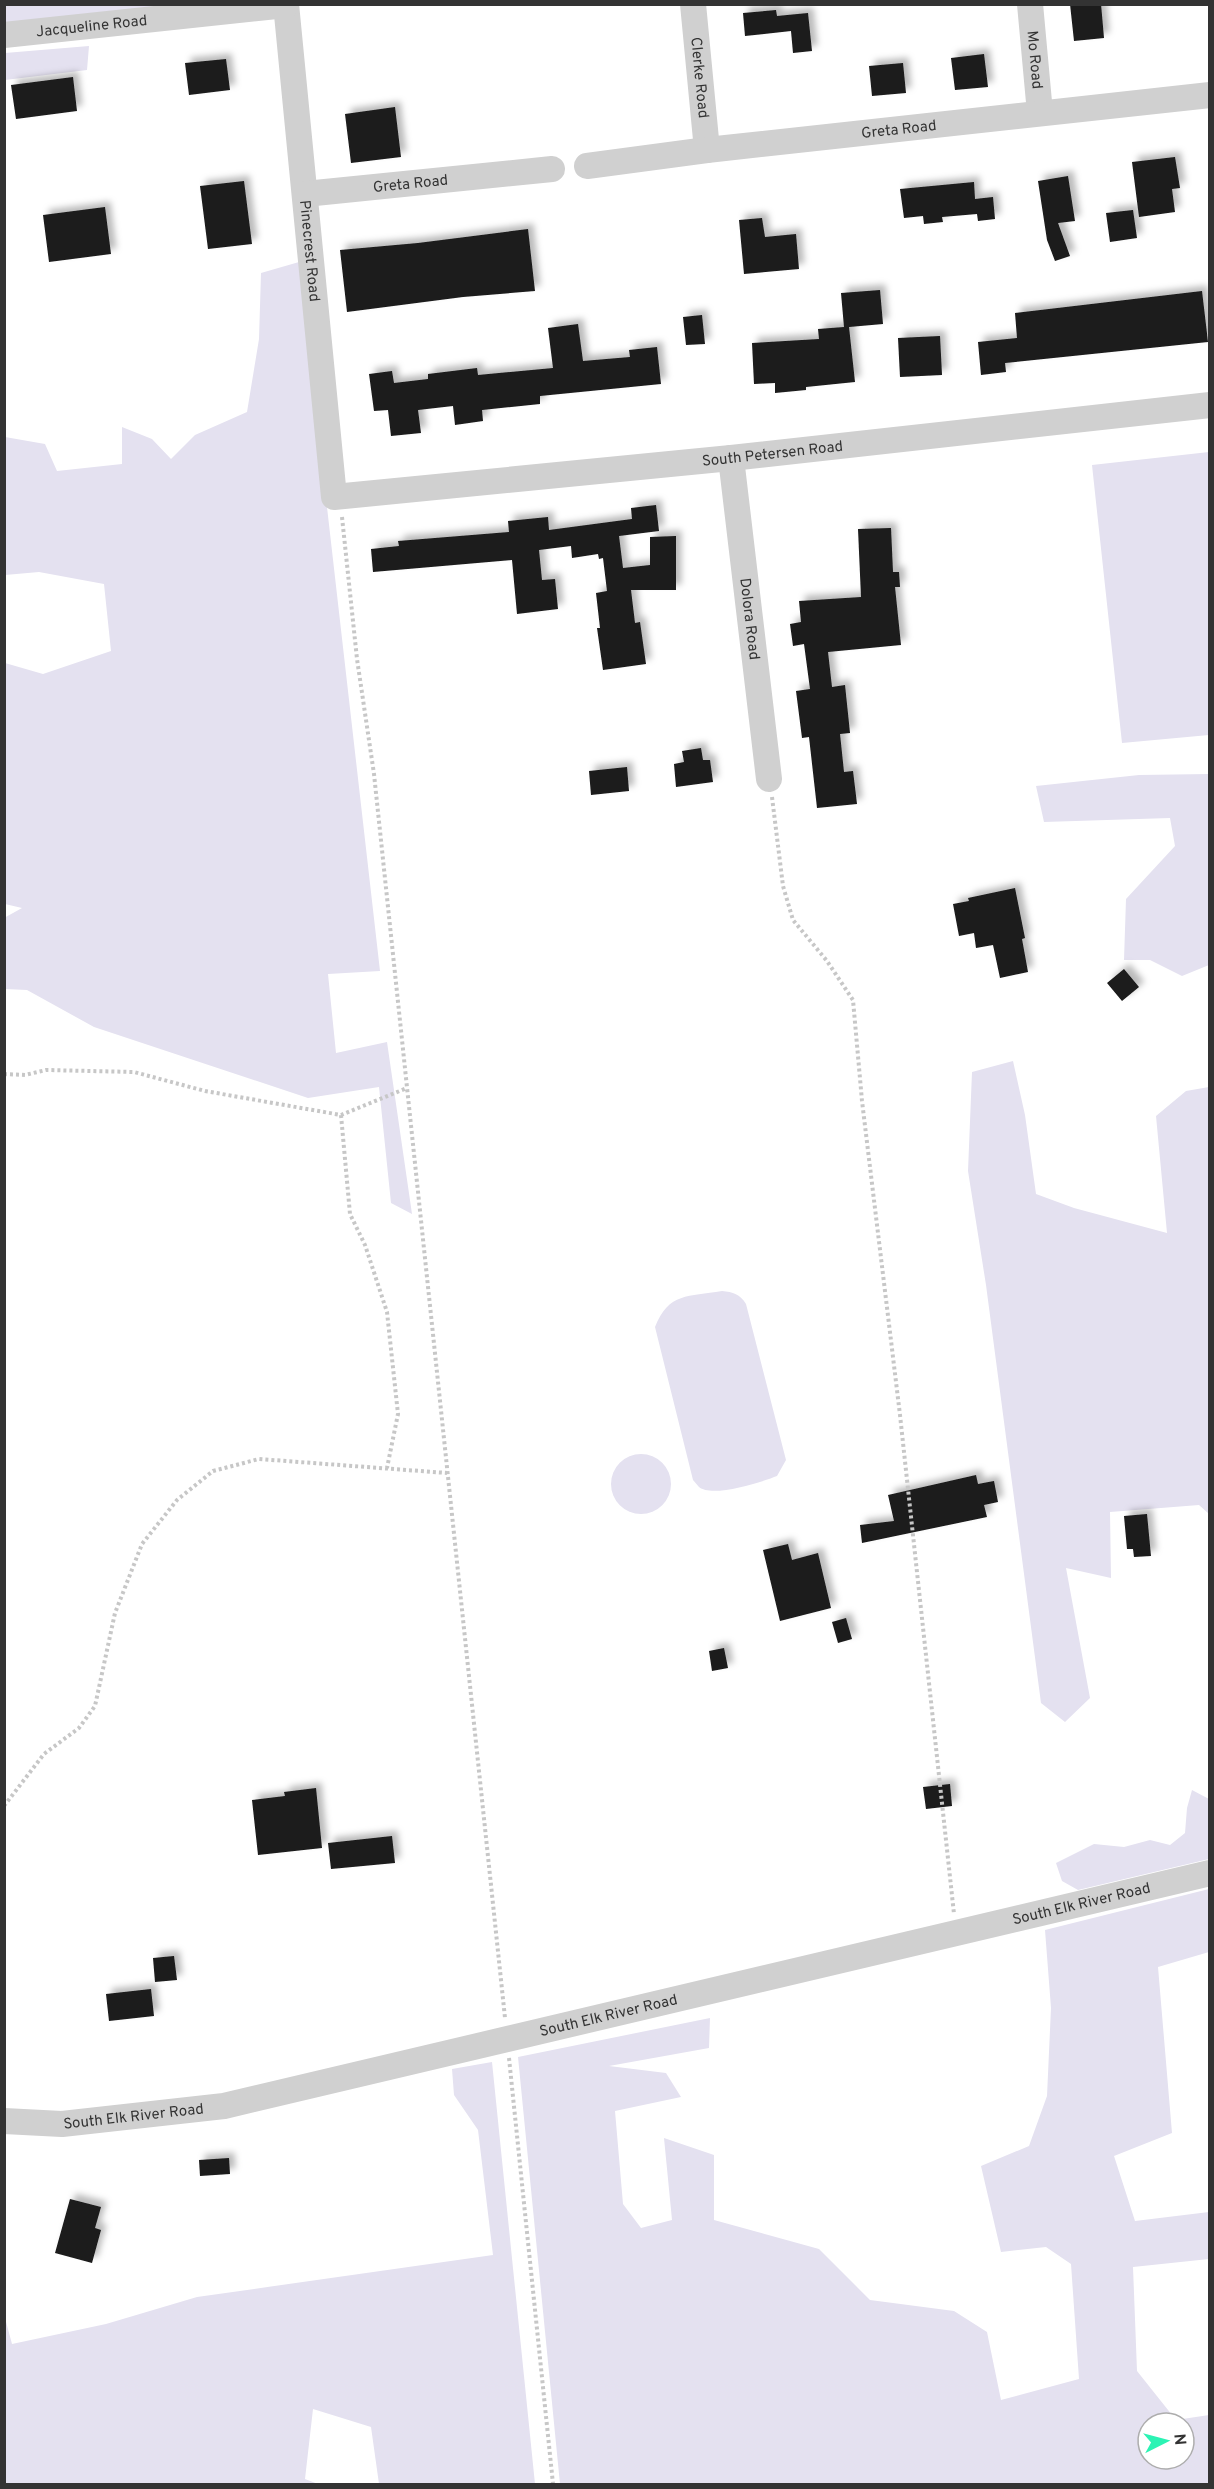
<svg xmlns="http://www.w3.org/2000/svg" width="1214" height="2489" font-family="Overpass,sans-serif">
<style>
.green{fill:#e4e1f0;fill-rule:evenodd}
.building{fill:#1a1a1a;filter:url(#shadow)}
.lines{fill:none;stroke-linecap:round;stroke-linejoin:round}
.path{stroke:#c7c7c7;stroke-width:4;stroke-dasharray:3 3;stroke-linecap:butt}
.minor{stroke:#d0d0d0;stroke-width:26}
.labels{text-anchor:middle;stroke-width:6;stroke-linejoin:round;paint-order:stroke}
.street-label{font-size:15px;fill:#333;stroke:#fff}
</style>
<defs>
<filter id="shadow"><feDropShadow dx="5.5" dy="-5.5" stdDeviation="3" flood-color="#0004"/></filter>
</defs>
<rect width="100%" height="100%" fill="#fff"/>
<path class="green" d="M 5,5 L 189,5 L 5,23 Z
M 89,46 L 87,70 L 5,80 L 5,53 Z
M 299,262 L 380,971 L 328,974 L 336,1053 L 387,1042 L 412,1214 L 391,1203 L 379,1087 L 308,1098 L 94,1027 L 27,990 L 5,989 L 4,918 L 22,908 L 5,904 L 5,663 L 43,674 L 111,651 L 104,584 L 39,572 L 5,575 L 5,437 L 45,444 L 57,471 L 122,464 L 122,427 L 152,439 L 171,459 L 195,435 L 247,412 L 259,339 L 261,273 Z
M 1209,452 L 1209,735 L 1122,743 L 1092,465 Z
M 1209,774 L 1209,965 L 1182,976 L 1150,960 L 1124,960 L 1126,899 L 1175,846 L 1170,818 L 1044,822 L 1036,786 L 1139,775 Z
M 1013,1061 L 1025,1115 L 1036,1194 L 1074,1208 L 1167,1233 L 1156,1116 L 1186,1091 L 1209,1087 L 1209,1514 L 1199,1505 L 1110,1512 L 1111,1578 L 1066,1568 L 1090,1698 L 1065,1722 L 1041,1703 L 986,1285 L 968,1171 L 972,1072 Z
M 722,1291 C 733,1292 740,1294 746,1304 L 786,1460 L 777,1476 C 762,1482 712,1498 699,1487 C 697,1485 695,1482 693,1480 L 655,1327 C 669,1292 688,1297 722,1291 Z
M611 1484a30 30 0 1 1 60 0a30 30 0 1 1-60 0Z
M 1192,1790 L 1209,1799 L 1209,1859 L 1078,1890 L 1062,1881 L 1056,1863 L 1094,1844 L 1124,1847 L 1150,1840 L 1170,1845 L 1185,1833 L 1187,1808 Z
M 1209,1889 L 1209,1952 L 1158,1967 L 1172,2133 L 1114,2156 L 1135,2221 L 1209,2212 L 1209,2259 L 1133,2267 L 1137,2371 L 1176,2420 L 1209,2415 L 1209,2484 L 560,2484 L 518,2057 L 710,2018 L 709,2048 L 609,2066 L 666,2073 L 681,2097 L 615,2111 L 623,2204 L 641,2228 L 672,2220 L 664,2138 L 714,2155 L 714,2220 L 819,2249 L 870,2300 L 954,2311 L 987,2332 L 1001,2400 L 1079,2379 L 1071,2264 L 1046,2247 L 1001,2252 L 981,2166 L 1029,2146 L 1047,2096 L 1051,2008 L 1045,1930 ZM 1148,2423 L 1184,2423 L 1184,2459 L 1148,2459 Z
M 492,2062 L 535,2484 L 379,2484 L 371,2427 L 313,2409 L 305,2479 L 318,2484 L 5,2484 L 5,2318 L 12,2344 L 106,2324 L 197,2297 L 493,2255 L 478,2130 L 454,2095 L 452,2069 Z"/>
<path class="building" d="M 1070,4 L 1101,4 L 1104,38 L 1074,41 Z
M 776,10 L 777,16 L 808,13 L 812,51 L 793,53 L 791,31 L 745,36 L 743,13 Z
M 984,54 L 988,87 L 955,90 L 951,58 Z
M 226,59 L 230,90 L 189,95 L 185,63 Z
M 903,63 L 906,93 L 872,96 L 869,66 Z
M 73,77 L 77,111 L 16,119 L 11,85 Z
M 395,107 L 401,157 L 351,163 L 345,114 Z
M 1175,157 L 1180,188 L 1172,189 L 1175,212 L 1139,217 L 1132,162 Z
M 1068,176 L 1075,221 L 1058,223 L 1070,256 L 1055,261 L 1047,240 L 1038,181 Z
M 244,181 L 252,244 L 208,249 L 200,186 Z
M 974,182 L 975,199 L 993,197 L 995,219 L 978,221 L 977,214 L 942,217 L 943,222 L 924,224 L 923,216 L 904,218 L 900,189 Z
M 105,207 L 111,254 L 49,262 L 43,215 Z
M 1133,210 L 1137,238 L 1110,242 L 1106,213 Z
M 762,218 L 765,237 L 796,234 L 799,269 L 744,274 L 739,220 Z
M 528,229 L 535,291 L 463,297 L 347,312 L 340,250 L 418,243 Z
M 880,290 L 883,324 L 849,327 L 855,382 L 806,387 L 806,390 L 775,393 L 775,383 L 754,384 L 752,343 L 819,339 L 818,329 L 844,327 L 841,293 Z
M 1202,291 L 1208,342 L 1005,363 L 1006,372 L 981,375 L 978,342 L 1017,338 L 1015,313 Z
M 702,315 L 705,344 L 686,345 L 683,317 Z
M 578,324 L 583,361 L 630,357 L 629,350 L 657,347 L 661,384 L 540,396 L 540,404 L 482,410 L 483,421 L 455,425 L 453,406 L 418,410 L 421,433 L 391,436 L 388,410 L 374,411 L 369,374 L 392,371 L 394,383 L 428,379 L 428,374 L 477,368 L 478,375 L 553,368 L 548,328 Z
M 940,336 L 942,375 L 900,377 L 898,338 Z
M 656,505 L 659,531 L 619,536 L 623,568 L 650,565 L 650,537 L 676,536 L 676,590 L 631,590 L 635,623 L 640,622 L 646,664 L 603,670 L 597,628 L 600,628 L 596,593 L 607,591 L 603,558 L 599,559 L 598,554 L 572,558 L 571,546 L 539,550 L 542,580 L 555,579 L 558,609 L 517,614 L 512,560 L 373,572 L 371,549 L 399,546 L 398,541 L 509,532 L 508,521 L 548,517 L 549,530 L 632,519 L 631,508 Z
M 891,528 L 893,572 L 899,572 L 900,587 L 895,587 L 901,645 L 828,652 L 832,687 L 845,685 L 850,733 L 840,734 L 844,772 L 853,771 L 857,804 L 817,808 L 809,737 L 802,738 L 796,691 L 810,689 L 804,644 L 793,646 L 790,624 L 801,622 L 799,601 L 861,597 L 858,529 Z
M 701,748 L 703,760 L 710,760 L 713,782 L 676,787 L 674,764 L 684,762 L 682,751 Z
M 627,767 L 629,791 L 591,795 L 589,771 Z
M 1015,888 L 1025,938 L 1022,939 L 1028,972 L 1000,978 L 993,945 L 976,948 L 974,933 L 959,936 L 953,904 L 969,901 L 968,898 Z
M 1124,969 L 1139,987 L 1122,1001 L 1107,983 Z
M 976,1475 L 978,1484 L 994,1481 L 998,1502 L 984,1505 L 987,1517 L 862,1543 L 860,1525 L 894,1521 L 888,1495 Z
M 1147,1514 L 1151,1556 L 1134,1557 L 1133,1549 L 1127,1549 L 1124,1516 Z
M 788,1544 L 792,1560 L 818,1553 L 831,1608 L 780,1621 L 763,1550 Z
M 846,1618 L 852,1639 L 838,1643 L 832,1622 Z
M 724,1648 L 728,1668 L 712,1671 L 709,1651 Z
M 950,1784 L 952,1806 L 926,1809 L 923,1787 Z
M 316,1788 L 322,1848 L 258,1855 L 252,1800 L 285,1796 L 284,1792 Z
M 392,1836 L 395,1863 L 331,1869 L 328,1843 Z
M 174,1956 L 177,1980 L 155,1982 L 153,1958 Z
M 151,1989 L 154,2016 L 109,2021 L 106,1994 Z
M 229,2158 L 230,2174 L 200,2176 L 199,2160 Z
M 70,2199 L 101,2207 L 95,2228 L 101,2230 L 92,2263 L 55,2253 Z"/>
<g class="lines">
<path class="path" d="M 342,517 L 357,659 L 374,774 L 505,2018
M 772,797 L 783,886 L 793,920 L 827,961 L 853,1000 L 862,1101 L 900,1415 L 954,1914
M 4,1074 L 25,1075 L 46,1070 L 134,1072 L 205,1091 L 341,1115 L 407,1088
M 341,1115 L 350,1214 L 365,1245 L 387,1312 L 398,1414 L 387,1468
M 4,1806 L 44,1754 L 79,1728 L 95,1706 L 115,1613 L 142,1544 L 177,1500 L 213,1471 L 259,1459 L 447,1473
M 509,2058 L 553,2484"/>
<g class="minor">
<path id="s1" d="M 286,4 L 334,497 L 731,458 L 1210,405"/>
<path id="s2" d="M 693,4 L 707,150"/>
<path id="s3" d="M 1030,4 L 1040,113"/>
<path id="s4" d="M 4,35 L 286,5"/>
<path id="s5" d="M 587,166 L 707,150 L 1210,95"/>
<path id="s6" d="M 305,194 L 552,169"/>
<path id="s7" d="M 731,458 L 769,779"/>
<path id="s8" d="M 4,2121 L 62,2124 L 224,2106 L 1210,1873"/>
</g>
</g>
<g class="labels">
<g class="street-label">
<text dy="5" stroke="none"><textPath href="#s4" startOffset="88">Jacqueline Road</textPath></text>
<text dy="5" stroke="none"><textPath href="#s3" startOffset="56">Mo Road</textPath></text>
<text dy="5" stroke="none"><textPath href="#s2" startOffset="74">Clerke Road</textPath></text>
<text dy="5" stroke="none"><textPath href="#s5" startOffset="314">Greta Road</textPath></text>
<text dy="5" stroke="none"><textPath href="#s6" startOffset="106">Greta Road</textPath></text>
<text dy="5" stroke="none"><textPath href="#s1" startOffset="248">Pinecrest Road</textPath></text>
<text dy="5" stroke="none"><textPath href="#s1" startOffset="936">South Petersen Road</textPath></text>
<text dy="5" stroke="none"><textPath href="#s7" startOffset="162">Dolora Road</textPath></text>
<text dy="5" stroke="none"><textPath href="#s8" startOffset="1102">South Elk River Road</textPath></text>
<text dy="5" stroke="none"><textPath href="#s8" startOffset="616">South Elk River Road</textPath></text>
<text dy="5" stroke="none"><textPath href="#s8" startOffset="130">South Elk River Road</textPath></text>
</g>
</g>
<rect width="1214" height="2489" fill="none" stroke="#333333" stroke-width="12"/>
<g transform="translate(1166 2441) rotate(84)"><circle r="28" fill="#ffffff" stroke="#adadad" stroke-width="1.5"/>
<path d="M0-4.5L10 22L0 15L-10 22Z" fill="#2cf3b4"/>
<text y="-9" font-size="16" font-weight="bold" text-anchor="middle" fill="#333333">N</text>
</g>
</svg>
